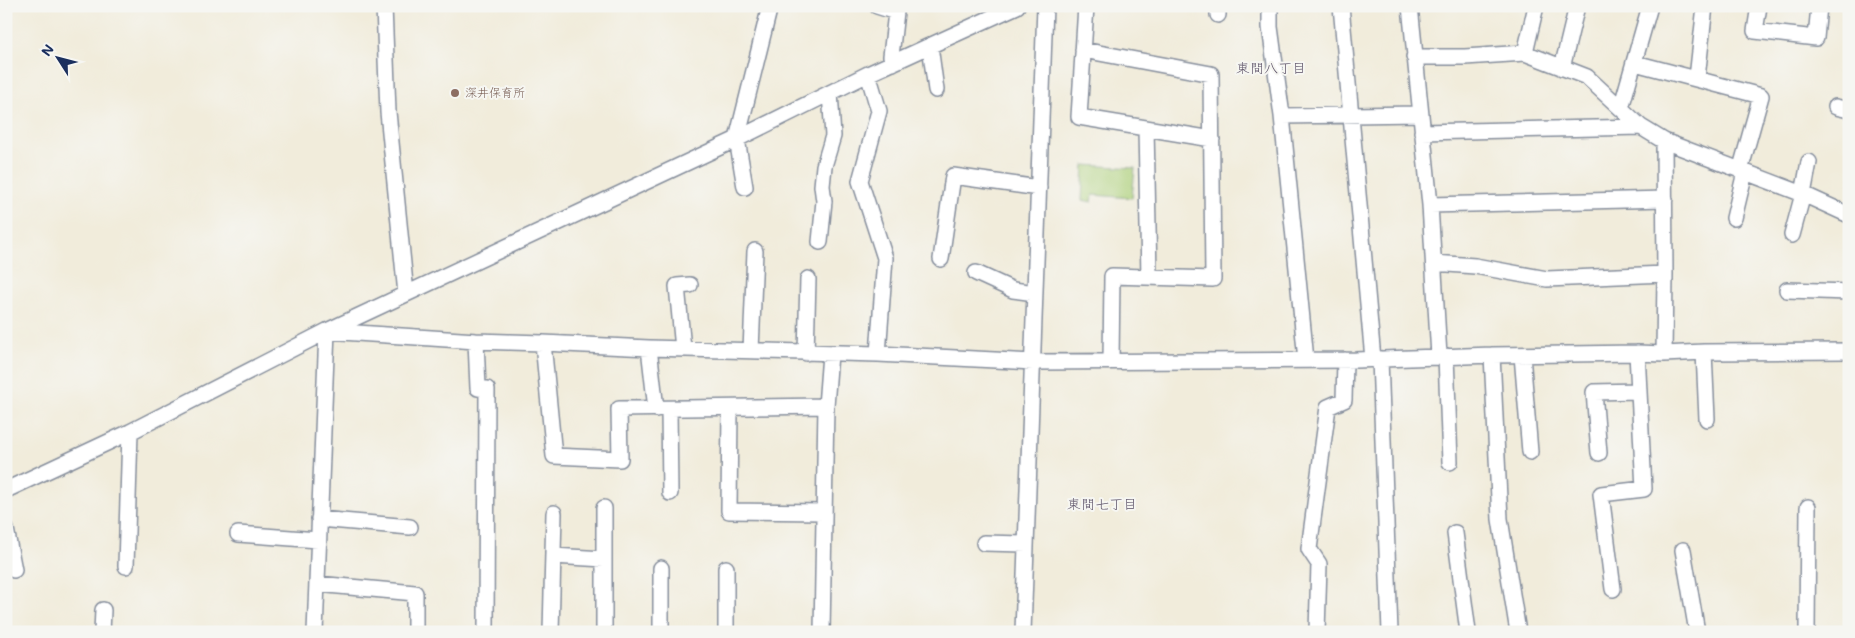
<svg xmlns="http://www.w3.org/2000/svg" width="1855" height="638" font-family="Mali,'Klee One',sans-serif">
<style>
.green{fill:#accf78;stroke:#647f6b}
.lines{fill:none;stroke-linecap:round;stroke-linejoin:round}
.minor-casing{stroke:#868e9c;stroke-width:18}
.minor{stroke:#fff;stroke-width:15}
.education-dot{fill:#8d6e63;stroke:#f6f6f2;stroke-width:2}
.labels{text-anchor:middle;stroke-width:4;stroke-linejoin:round;paint-order:stroke}
.education-label{font-size:12px;fill:#785e54;stroke:#f6f6f2;text-anchor:start}
.neighbourhood-label{font-size:14px;fill:#61576c;stroke:#f6f6f2}
</style>
<rect width="100%" height="100%" fill="#f6f6f2"/>
<filter id="ink" filterUnits="userSpaceOnUse"><feTurbulence type="fractalNoise" baseFrequency=".02" numOctaves="2"/><feDisplacementMap in="SourceGraphic" scale="10" xChannelSelector="R" yChannelSelector="G"/><feConvolveMatrix kernelMatrix="1 2 1 2 8 2 1 2 1" color-interpolation-filters="sRGB"/></filter>
<filter id="wash" filterUnits="userSpaceOnUse"><feTurbulence type="fractalNoise" baseFrequency=".0096" numOctaves="4" result="noise"/><feDisplacementMap in="SourceGraphic" scale="20" xChannelSelector="R" yChannelSelector="G"/><feGaussianBlur stdDeviation="1.12" result="paint"/><feColorMatrix in="noise" values="0 0 0 0 0 0 0 0 0 0 0 0 0 0 0 0 0 1.4 0 .05"/><feComposite in="paint" operator="in"/></filter>
<g filter="url(#wash)">
<rect width="100%" height="100%" fill="#f1ecdb"/>
<path class="green" d="M 1084,165 L 1135,168 L 1132,198 L 1093,195 L 1092,202 L 1082,200 Z"/>
</g>
<g filter="url(#ink)">
<g class="lines">
<g class="minor-casing">
<path id="minor" d="M 384,6 L 388,112 L 406,294
M 877,6 L 896,12 L 891,56 L 893,63
M 1086,6 L 1079,117 L 1212,139
M 1218,6 L 1218,15
M 1270,6 L 1270,27 L 1282,116 L 1306,360
M 1341,6 L 1373,359
M 1410,6 L 1430,205 L 1439,356
M 1759,6 L 1755,31 L 1816,38 L 1819,6
M 930,46 L 936,90
M 1083,50 L 1211,74 L 1213,279 L 1112,276 L 1111,362
M 1525,53 L 1536,6
M 1414,57 L 1465,57 L 1525,53 L 1587,77 L 1641,127 L 1664,141 L 1803,194 L 1849,215
M 1635,63 L 1761,96 L 1740,171
M 1562,68 L 1577,6
M 868,74 L 879,111 L 860,181 L 885,258 L 878,354
M 1697,78 L 1705,6
M 1836,107 L 1849,110
M 1621,108 L 1650,6
M 1282,116 L 1420,114
M 1146,128 L 1149,277
M 1422,132 L 1641,127
M 745,187 L 737,139 L 770,6
M 1430,205 L 1665,199
M 1734,218 L 1745,172
M 1792,235 L 1803,194 L 1809,162
M 820,242 L 824,201 L 822,186 L 824,166 L 833,136 L 830,93
M 941,259 L 953,176 L 1039,188
M 1434,263 L 1475,266 L 1547,279 L 1665,274
M 976,273 L 1013,290 L 1035,293
M 1787,290 L 1849,292
M 327,331 L 476,341 L 543,343 L 649,348 L 878,354 L 1033,362 L 1356,360 L 1492,355 L 1637,353 L 1664,354 L 1704,352 L 1849,351
M 476,341 L 478,388 L 487,389 L 486,632
M 543,343 L 554,456 L 620,459 L 619,409 L 826,406
M 649,348 L 656,409
M 683,349 L 677,286 L 690,285
M 751,351 L 755,251
M 1704,352 L 1707,419
M 806,353 L 808,279
M 1664,354 L 1665,274 L 1664,141
M 1492,355 L 1500,519 L 1518,632
M 1522,355 L 1530,452
M 1446,356 L 1450,462
M 1380,359 L 1390,632
M 730,408 L 729,511 L 824,512
M 669,409 L 670,493
M 1599,453 L 1594,392 L 1638,391
M 6,490 L 130,432 L 327,331 L 737,139 L 868,74 L 1017,6
M 604,508 L 604,632
M 319,519 L 410,527
M 6,529 L 14,570
M 1455,533 L 1468,632
M 238,534 L 318,540
M 984,543 L 1026,544
M 1683,550 L 1697,632
M 553,556 L 604,559
M 126,566 L 130,432
M 661,568 L 661,632
M 726,568 L 726,632
M 317,584 L 415,593 L 415,632
M 1613,589 L 1601,494 L 1644,489 L 1637,353
M 102,632 L 103,610
M 315,632 L 327,331
M 551,632 L 554,513
M 822,632 L 826,406 L 830,354
M 1023,632 L 1045,6
M 1317,632 L 1319,564 L 1309,549 L 1328,407 L 1344,400 L 1345,360
M 1807,632 L 1808,507"/>
</g>
<use href="#minor" class="minor"/>
</g>
</g>
<circle class="education-dot" cx="455" cy="93" r="5"/>
<g class="labels">
<g class="education-label">
<text x="465" y="97">深井保育所</text>
</g>
<g class="neighbourhood-label">
<text x="1271" y="73">東間八丁目</text>
<text x="1102" y="509">東間七丁目</text>
</g>
</g>
<rect width="1855" height="638" fill="none" stroke="#f6f6f2" stroke-width="25"/>
<g transform="translate(58 58) rotate(306)" stroke="#f6f6f2" stroke-width="4" paint-order="stroke">
<path d="M0-4L9 19L0 12L-9 19Z" fill="#1b2f5e"/>
<text y="-8" font-size="14" font-weight="bold" text-anchor="middle" fill="#1b2f5e">N</text>
</g>
</svg>
